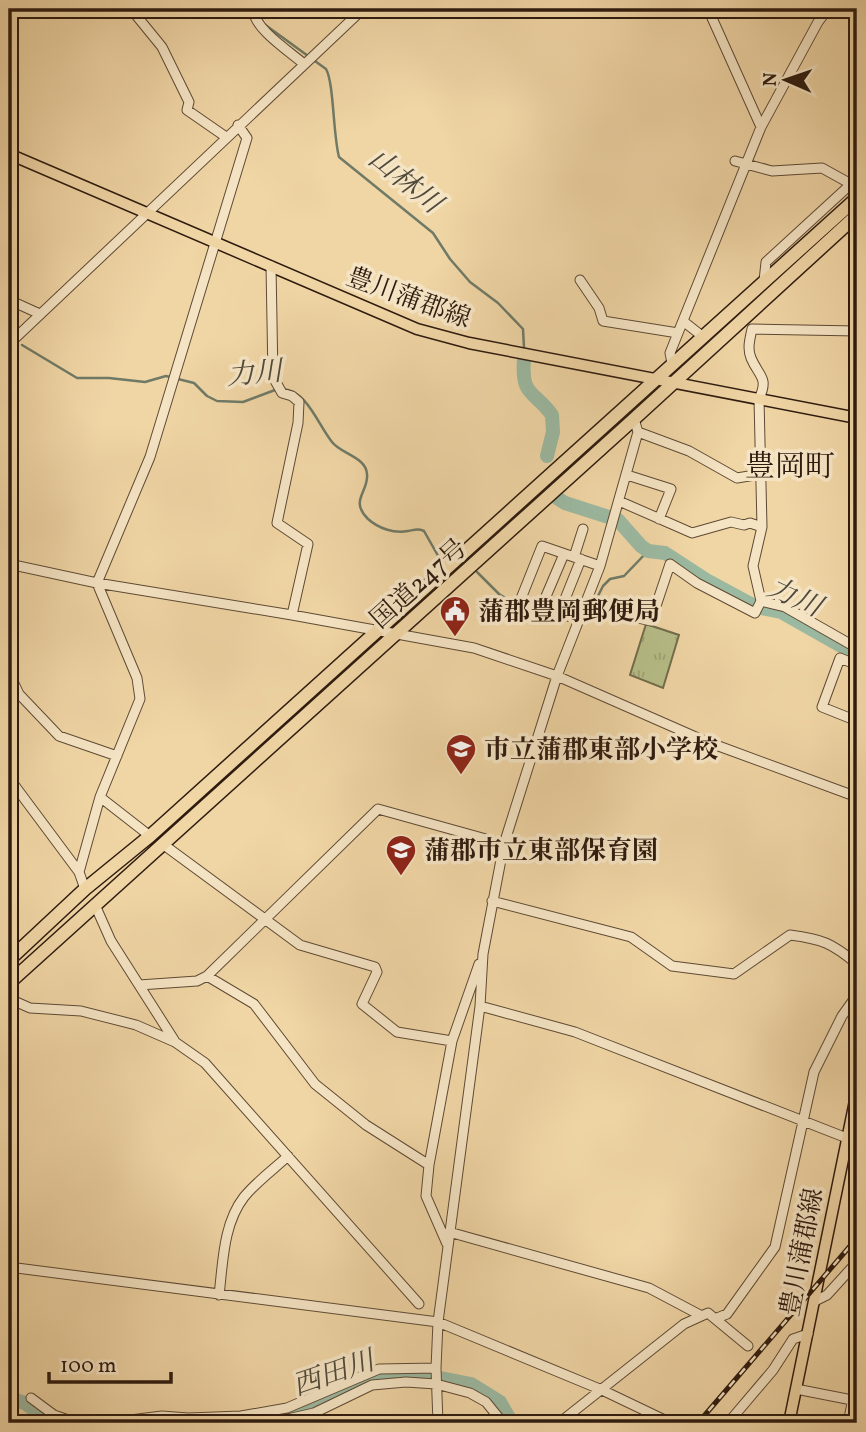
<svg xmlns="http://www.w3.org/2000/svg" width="866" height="1432" font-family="Vollkorn,'Noto Serif JP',serif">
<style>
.grass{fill:url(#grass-tufts);stroke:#726c4c;stroke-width:2}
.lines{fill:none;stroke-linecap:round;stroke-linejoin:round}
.stream{stroke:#6f7a67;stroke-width:2.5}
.river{stroke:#9bb9a1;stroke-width:14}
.minor-casing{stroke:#5e4a34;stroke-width:11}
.major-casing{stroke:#2e1b0f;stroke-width:13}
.highway-casing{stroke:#2e1b0f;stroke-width:15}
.minor{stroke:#f5e4c4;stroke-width:9}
.major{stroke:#f0d5a5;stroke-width:10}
.highway{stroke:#f0d5a5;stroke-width:12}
.rail-casing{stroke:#2e1b0f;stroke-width:5}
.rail{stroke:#f5e4c4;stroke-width:2.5;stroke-dasharray:8;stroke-linecap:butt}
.labels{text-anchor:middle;stroke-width:7;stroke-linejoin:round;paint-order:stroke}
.street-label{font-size:26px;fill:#2e1b0f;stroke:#f5e4c4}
.poi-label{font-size:26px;font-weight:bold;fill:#2e1b0f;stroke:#f5e4c4;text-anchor:start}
.water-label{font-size:28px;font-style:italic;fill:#4f4a3b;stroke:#f5e4c4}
.quarter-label{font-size:30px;fill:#2e1b0f;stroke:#f5e4c4}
</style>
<defs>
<pattern id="grass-tufts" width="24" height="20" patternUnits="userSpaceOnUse" patternTransform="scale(1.75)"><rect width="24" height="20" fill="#b7be88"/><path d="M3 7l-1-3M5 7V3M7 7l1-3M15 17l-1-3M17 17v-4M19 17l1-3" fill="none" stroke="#9ea374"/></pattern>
</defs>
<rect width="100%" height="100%" fill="#f0d5a5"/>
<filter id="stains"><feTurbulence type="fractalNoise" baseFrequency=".00286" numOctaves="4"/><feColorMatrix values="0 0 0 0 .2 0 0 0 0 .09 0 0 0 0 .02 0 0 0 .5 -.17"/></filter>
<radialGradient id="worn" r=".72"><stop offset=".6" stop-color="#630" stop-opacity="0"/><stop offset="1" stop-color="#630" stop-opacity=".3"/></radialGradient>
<path class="grass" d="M 646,624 L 679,635 L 663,688 L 630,675 Z"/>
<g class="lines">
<path class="stream" d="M 258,9 L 258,14 L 264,24 L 326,69 C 334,83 333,135 339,157 L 433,233 L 450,259 L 470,282 L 498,303 L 523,329 L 524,348
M 22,345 L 77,378 L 109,378 L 145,382 L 166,376 L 194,383 L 207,396 L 217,401 L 243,402 L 275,390
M 282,389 C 307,390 318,425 332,442 C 341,454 366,457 367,474 C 369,492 349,500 368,519 C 378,528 394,534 408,531 C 415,530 417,528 424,531 L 441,561
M 477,572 L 499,594 L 518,606 L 574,622
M 594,604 L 603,586 L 610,579 L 624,576 L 648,551
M 581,622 L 584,623 L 591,610"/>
<path class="river" d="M 524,359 C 521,397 534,390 552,415 L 553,432 L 547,456
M 557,498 L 565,503 L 618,520 L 641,546 L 648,551 L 665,553 L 708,581 L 756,607 L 781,612 L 857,655
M 9,1398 L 25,1403 L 51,1423
M 237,1423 L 292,1413 L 314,1406 L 370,1380 L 420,1374 L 471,1384 L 500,1402 L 512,1423"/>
<g class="minor-casing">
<path id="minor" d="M 131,9 L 162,47 L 189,102 L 187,110 L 226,137
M 253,9 C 254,29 289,51 304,64
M 708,9 L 761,127
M 735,161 L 772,171 L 822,168 L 851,184 L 766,262 L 764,281
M 271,266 L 273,377 L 282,393 L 292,396 L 299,402 L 298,423 L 277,523 L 308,544 L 292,615
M 580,280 L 599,308 L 603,321 L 678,333
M 9,300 L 40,314
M 683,321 L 702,336
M 9,344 L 363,9
M 672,363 L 670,353 L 678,333 L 761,127 L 818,22 L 828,9
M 638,432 L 689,451 L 737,478 L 761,474
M 627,475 L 671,489 L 659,519
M 619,501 L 692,533 L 731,522 L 744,525 L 750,523 L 762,527
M 574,557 L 583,529
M 9,564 L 97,583 L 292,615 L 474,648 L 557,676 L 705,741 L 857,797
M 761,601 L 753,566 L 762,527 L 759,399 C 769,377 759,377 751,358 C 747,348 750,339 752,329 L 857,331
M 586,606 L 651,621 L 670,564 L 697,583 L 755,613 L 761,601 L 785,607 L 857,648
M 541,608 L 564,554
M 559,614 L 581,559
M 582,616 L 568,616 L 520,601 L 542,546 L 600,566
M 857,665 L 840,658 L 822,707 L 857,721
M 9,673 L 19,694 L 59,736 L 117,756
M 9,778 L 79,872 L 85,889
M 100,797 L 150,836
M 164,845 L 300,945 L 375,967 L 377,972 L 362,1004 L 397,1032 L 452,1041
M 79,872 L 100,797 L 140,699 L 137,678 L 97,583 L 150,457 L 247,138 L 238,125
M 492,901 L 631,937 L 672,966 L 734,974 L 790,935 C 822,939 832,943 857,964
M 95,905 L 111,941 L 174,1040
M 207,976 L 254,1004 L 315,1084 L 366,1125 L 429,1165
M 139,985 L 197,981 L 207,976 L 378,809 L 504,844
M 9,991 L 12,1000 L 30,1008 L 81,1011 L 136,1025 L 175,1042 L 205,1063 L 419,1304
M 480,1006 L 575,1032 L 857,1142
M 449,1232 L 649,1288 L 700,1315
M 447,1244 L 426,1196 L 429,1165 L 452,1041 L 479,964
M 9,1267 L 438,1322 L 602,1390 L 671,1423
M 219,1295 C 223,1263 223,1224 244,1197 C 256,1182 274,1169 288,1156
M 815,1301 L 827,1295 L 857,1262
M 717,1318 L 727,1314 L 775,1247 L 814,1072 L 842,1016 L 857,995
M 796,1389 L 857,1401
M 31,1398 L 54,1415 L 77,1423
M 107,1423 L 162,1416 L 188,1418 L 241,1416 L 287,1408 L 379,1369 L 436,1368
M 270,1423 L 314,1413 L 372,1385 L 406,1382 L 436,1384 L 470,1393 L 486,1402 L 503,1423
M 438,1423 L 436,1368 L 438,1322 L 480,1006 L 483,954 L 504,844 L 557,676 L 600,566 L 638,432 L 634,419
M 559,1423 L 684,1324 L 708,1313 L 748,1346
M 728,1423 L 773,1370 L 793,1339 L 808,1334
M 848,1423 L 857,1379"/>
</g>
<g class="major-casing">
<path id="major" d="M 9,154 L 417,329 L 469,343 L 857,418
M 789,1423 L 857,1091"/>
</g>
<g class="highway-casing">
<path id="highway" d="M 9,960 L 85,889 L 150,836 L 857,198
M 9,983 L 634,419 L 857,215"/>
</g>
<use href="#minor" class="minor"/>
<use href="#major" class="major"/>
<use href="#highway" class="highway"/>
<g class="rail-casing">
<path id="rail" d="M 698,1423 L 857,1238"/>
</g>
<use href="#rail" class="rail"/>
</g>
<defs>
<g id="civic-pin" transform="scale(1.575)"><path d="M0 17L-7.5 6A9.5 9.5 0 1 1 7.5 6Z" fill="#8f2418" stroke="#f5e4c4"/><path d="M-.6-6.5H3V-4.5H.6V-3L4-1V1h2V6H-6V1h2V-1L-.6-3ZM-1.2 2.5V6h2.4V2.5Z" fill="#fff"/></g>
<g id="school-pin" transform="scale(1.575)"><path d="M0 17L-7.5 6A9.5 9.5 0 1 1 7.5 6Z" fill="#8f2418" stroke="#f5e4c4"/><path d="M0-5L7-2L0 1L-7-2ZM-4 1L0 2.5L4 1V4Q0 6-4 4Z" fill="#fff"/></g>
</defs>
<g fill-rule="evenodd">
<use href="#civic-pin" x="455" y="611"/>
<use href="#school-pin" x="461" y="749"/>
<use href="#school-pin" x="401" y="850"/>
</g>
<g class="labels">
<g class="street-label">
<text transform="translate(409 297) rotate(20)" y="9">豊川蒲郡線</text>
<text transform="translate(418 583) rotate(-42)" y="9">国道247号</text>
<text transform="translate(801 1252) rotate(-79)" y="9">豊川蒲郡線</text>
</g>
<g class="poi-label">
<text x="478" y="620">蒲郡豊岡郵便局</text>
<text x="484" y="758">市立蒲郡東部小学校</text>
<text x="424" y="859">蒲郡市立東部保育園</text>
</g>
<g class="water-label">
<text transform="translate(406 180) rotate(39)" y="10">山林川</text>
<text transform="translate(254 372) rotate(-5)" y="10">力川</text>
<text transform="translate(795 596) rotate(24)" y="10">力川</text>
<text transform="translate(333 1372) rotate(-19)" y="10">西田川</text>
</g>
<g class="quarter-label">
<text x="790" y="476">豊岡町</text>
</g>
</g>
<rect width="866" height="1432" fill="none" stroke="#f0d5a5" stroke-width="35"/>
<rect x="10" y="10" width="845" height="1411" fill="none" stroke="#2e1b0f" stroke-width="3.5"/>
<rect x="18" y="18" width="831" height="1397" fill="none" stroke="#2e1b0f" stroke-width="2"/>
<g transform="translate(786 80) rotate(272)" stroke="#f5e4c4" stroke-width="5" paint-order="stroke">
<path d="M0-5L12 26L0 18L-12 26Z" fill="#2e1b0f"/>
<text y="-10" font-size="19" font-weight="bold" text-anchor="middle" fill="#2e1b0f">N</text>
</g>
<path d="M49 1372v10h122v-10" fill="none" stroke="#2e1b0f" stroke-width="3.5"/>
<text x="60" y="1372" font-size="21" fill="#2e1b0f" stroke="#f5e4c4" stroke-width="5" paint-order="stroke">100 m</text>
<rect width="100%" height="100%" filter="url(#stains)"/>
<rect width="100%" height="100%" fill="url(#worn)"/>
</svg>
